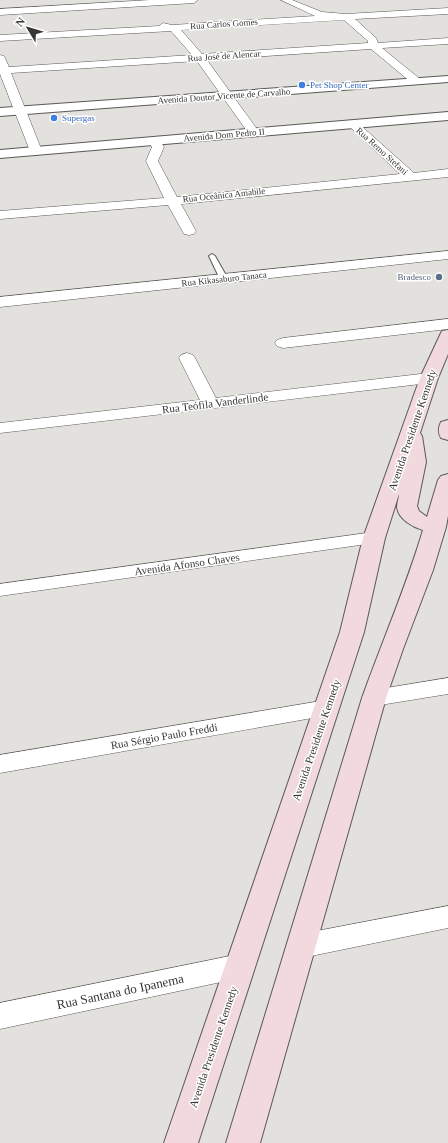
<svg xmlns="http://www.w3.org/2000/svg" width="448" height="1143" font-family="Georgia,serif">
<style>
.lines{fill:none;stroke-linecap:round;stroke-linejoin:round}
.service-casing{stroke:#5a5956;stroke-width:2}
.minor-casing{stroke:#5a5956;stroke-width:1}
.tertiary-casing{stroke:#5a5956;stroke-width:2}
.secondary-casing{stroke:#5a5956;stroke-width:2}
.service{fill:#fff;fill-rule:evenodd}
.minor{fill:#fff;fill-rule:evenodd}
.tertiary{fill:#fff;fill-rule:evenodd}
.secondary{fill:#f1d9de;fill-rule:evenodd}
.shop-dot{fill:#3f7fe0;stroke:#fff;stroke-width:1.5}
.service-dot{fill:#5c6f8a;stroke:#fff;stroke-width:1.5}
.labels{text-anchor:middle;stroke-width:3;stroke-linejoin:round;paint-order:stroke}
.far-street-label{font-size:9px;fill:#373635;stroke:#fff}
.far-shop-label{font-size:9px;fill:#366cbe;stroke:#fff;text-anchor:start}
.far-service-label{font-size:9px;fill:#4e5e75;stroke:#fff;text-anchor:end}
.street-label{font-size:11px;fill:#373635;stroke:#fff}
.near-street-label{font-size:13px;fill:#373635;stroke:#fff}
</style>
<rect width="100%" height="100%" fill="#e3e1dd"/>
<g class="lines">
<g class="service-casing">
<path id="service" d="M 212,254 L 215,256 L 228,279 L 226,280 L 222,280 L 220,279 L 209,256 Z"/>
</g>
<g class="minor-casing">
<path id="minor" d="M 150,0 L 198,0 L 194,3 L 0,15 L 0,9 Z
M 281,0 L 292,0 L 322,12 L 346,14 L 448,8 L 448,14 L 355,19 L 376,38 L 378,43 L 448,38 L 448,44 L 382,48 L 420,79 L 421,81 L 416,84 L 412,83 L 371,49 L 207,60 L 259,132 L 257,134 L 249,134 L 197,61 L 11,73 L 42,151 L 40,154 L 32,154 L 30,151 L 0,74 L 0,55 L 4,56 L 9,67 L 192,55 L 171,31 L 0,41 L 0,35 L 159,26 L 163,23 L 172,25 L 315,16 ZM 344,20 L 368,41 L 368,43 L 202,54 L 181,30 Z
M 354,122 L 358,123 L 414,173 L 448,169 L 448,177 L 181,204 L 196,231 L 194,234 L 189,235 L 184,234 L 168,205 L 0,219 L 0,211 L 164,198 L 146,161 L 152,147 L 148,141 L 150,138 L 158,138 L 164,147 L 158,161 L 177,197 L 400,174 L 350,127 L 348,125 L 350,123 Z
M 448,251 L 448,259 L 0,307 L 0,297 Z
M 448,319 L 448,329 L 283,348 L 277,346 L 275,343 L 277,340 L 283,338 Z
M 187,353 L 193,355 L 195,358 L 216,398 L 429,373 L 435,374 L 437,378 L 435,382 L 429,383 L 0,433 L 0,423 L 200,400 L 179,358 L 181,355 Z
M 374,532 L 381,534 L 384,538 L 381,542 L 0,596 L 0,584 Z
M 448,678 L 448,694 L 374,706 L 366,704 L 362,698 L 366,692 L 374,690 Z
M 327,700 L 335,702 L 339,708 L 335,714 L 0,773 L 0,755 Z
M 448,906 L 448,928 L 301,958 L 291,954 L 287,946 L 291,938 L 301,934 Z
M 240,954 L 250,957 L 255,966 L 250,975 L 240,978 L 0,1029 L 0,1003 Z"/>
</g>
<g class="tertiary-casing">
<path id="tertiary" d="M 448,76 L 448,82 L 0,116 L 0,108 Z
M 448,112 L 448,120 L 0,158 L 0,150 Z"/>
</g>
<g class="secondary-casing">
<path id="secondary" d="M 448,330 L 448,354 L 438,378 L 420,433 L 422,436 L 426,462 L 417,506 L 419,511 L 427,517 L 438,480 L 441,476 L 448,474 L 448,516 L 446,527 L 433,570 L 403,649 L 386,698 L 260,1143 L 226,1143 L 362,698 C 382,642 406,587 423,530 C 413,527 398,519 397,507 C 397,503 399,498 399,494 L 385,538 L 364,632 L 198,1143 L 164,1143 L 340,632 L 363,538 L 420,378 L 440,335 L 442,331 Z
M 448,420 L 448,440 L 441,438 C 438,433 438,428 441,422 Z"/>
</g>
<use href="#service" class="service"/>
<use href="#minor" class="minor"/>
<use href="#tertiary" class="tertiary"/>
<use href="#secondary" class="secondary"/>
</g>
<g class="shop-dot">
<circle cx="302" cy="85" r="4"/>
<circle cx="54" cy="118" r="4"/>
</g>
<circle class="service-dot" cx="439" cy="277" r="4"/>
<g class="labels">
<g class="far-street-label">
<text transform="translate(224 24) rotate(-4)" y="3">Rua Carlos Gomes</text>
<text transform="translate(224 56) rotate(-4)" y="3">Rua José de Alencar</text>
<text transform="translate(224 96) rotate(-4)" y="3">Avenida Doutor Vicente de Carvalho</text>
<text transform="translate(224 135) rotate(-5)" y="3">Avenida Dom Pedro II</text>
<text transform="translate(382 151) rotate(42)" y="3">Rua Remo Stefani</text>
<text transform="translate(224 195) rotate(-6)" y="3">Rua Oceânica Amabile</text>
<text transform="translate(224 279) rotate(-6)" y="3">Rua Kikasaburo Tanaca</text>
</g>
<g class="far-shop-label">
<text x="310" y="88">Pet Shop Center</text>
<text x="62" y="121">Supergas</text>
</g>
<g class="far-service-label">
<text x="431" y="280">Bradesco</text>
</g>
<g class="street-label">
<text transform="translate(215 403) rotate(-7)" y="4">Rua Teófila Vanderlinde</text>
<text transform="translate(412 430) rotate(-71)" y="4">Avenida Presidente Kennedy</text>
<text transform="translate(187 564) rotate(-8)" y="4">Avenida Afonso Chaves</text>
<text transform="translate(164 736) rotate(-10)" y="4">Rua Sérgio Paulo Freddi</text>
<text transform="translate(316 740) rotate(-71)" y="4">Avenida Presidente Kennedy</text>
<text transform="translate(213 1047) rotate(-71)" y="4">Avenida Presidente Kennedy</text>
</g>
<g class="near-street-label">
<text transform="translate(120 991) rotate(-12)" y="5">Rua Santana do Ipanema</text>
</g>
</g>
<g transform="translate(28 28) rotate(308)" stroke="#ffffff" stroke-width="3" paint-order="stroke">
<path d="M0-3L7 15L0 10L-7 15Z" fill="#373635"/>
<text y="-6" font-size="11" font-weight="bold" text-anchor="middle" fill="#373635">N</text>
</g>
</svg>
